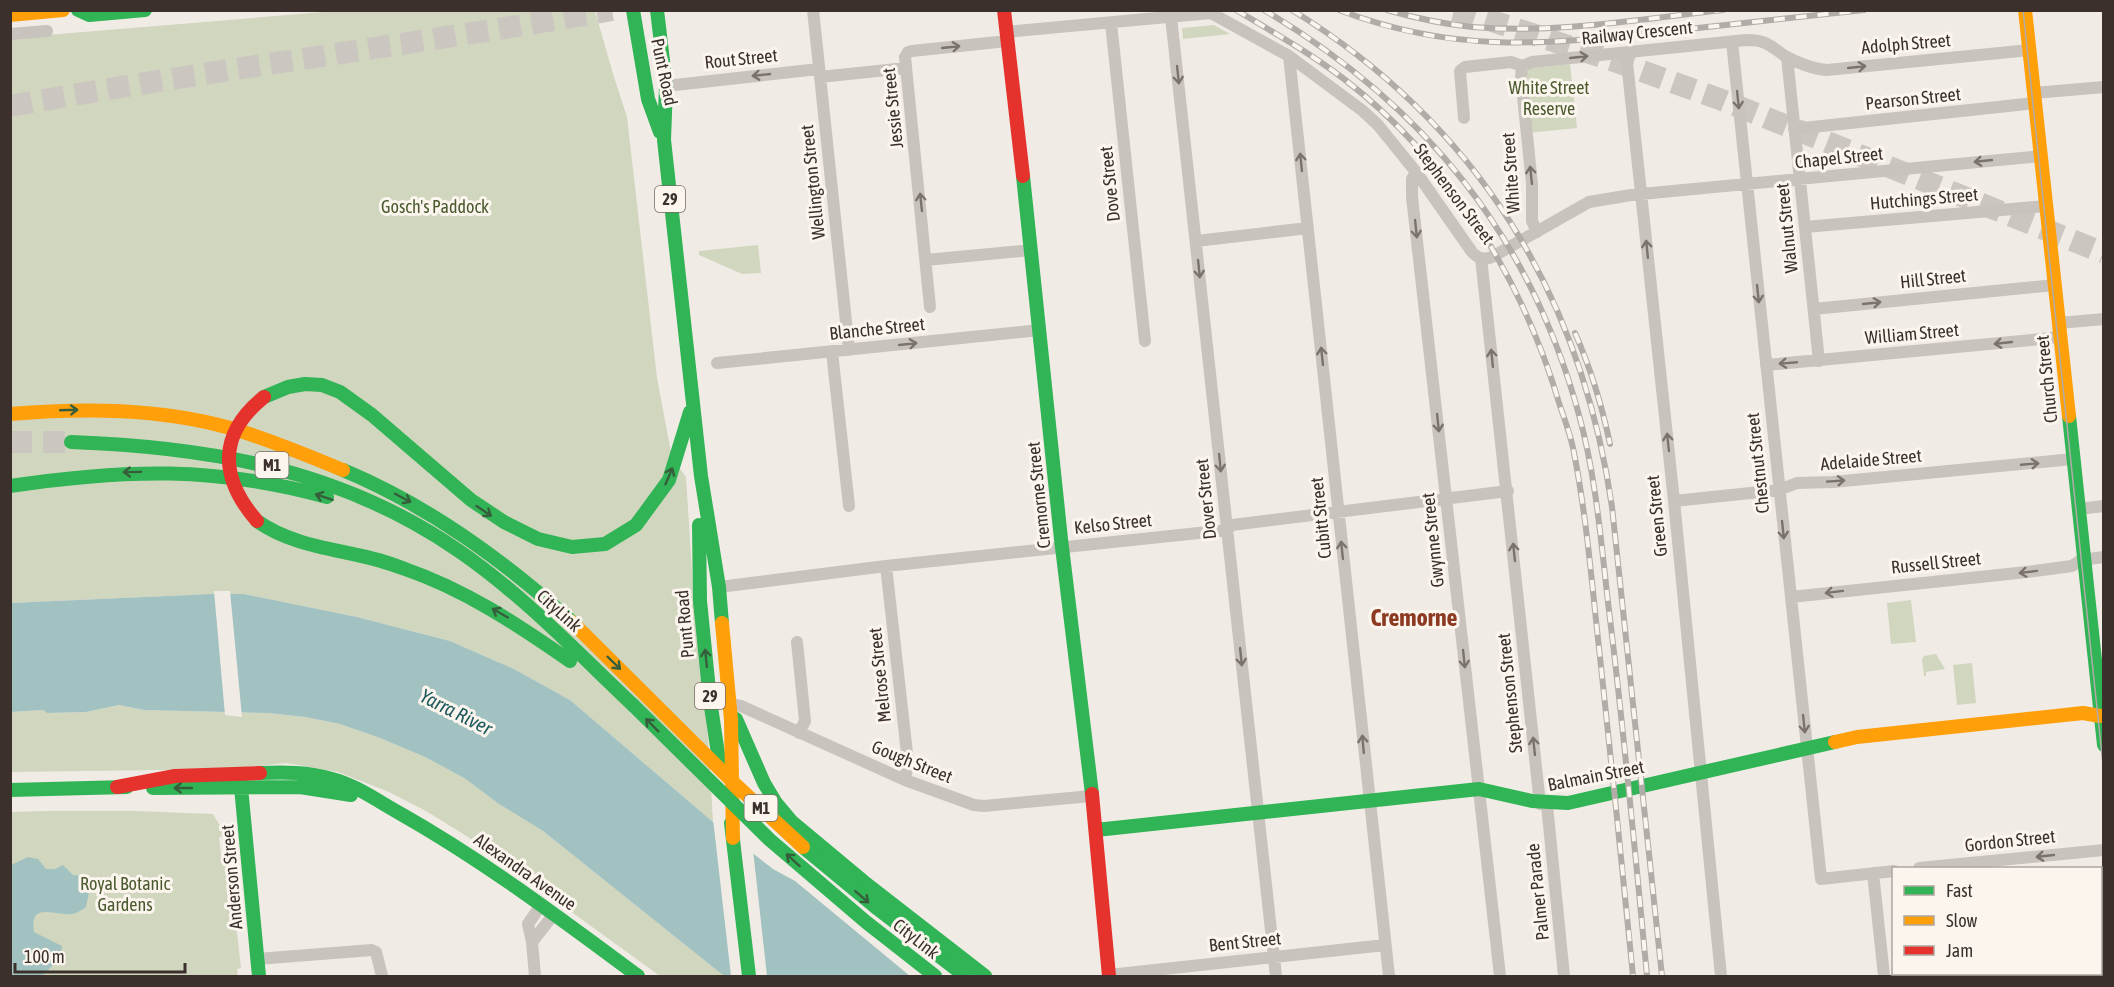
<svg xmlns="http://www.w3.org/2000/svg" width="2114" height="987" font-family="'Asap Condensed',sans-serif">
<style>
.green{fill:#d1d6bf}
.water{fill:#a1c2c1}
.pier{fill:#f0ebe5}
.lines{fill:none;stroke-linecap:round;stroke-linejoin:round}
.highway-tunnel{stroke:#ccc6c0;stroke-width:22;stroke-dasharray:22 11;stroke-linecap:butt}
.street{stroke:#c9c3be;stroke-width:12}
.fast{stroke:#30b455;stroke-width:14}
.slow{stroke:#ff9f0a;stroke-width:14}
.jam{stroke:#e5322d;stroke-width:14}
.tram{stroke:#b1aca8;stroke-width:1.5}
.rail-casing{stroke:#b1aca8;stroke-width:6}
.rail{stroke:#fbf5ee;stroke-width:4;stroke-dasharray:11;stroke-linecap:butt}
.fast-bridge{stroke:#30b455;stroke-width:14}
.slow-bridge{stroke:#ff9f0a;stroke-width:14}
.jam-bridge{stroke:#e5322d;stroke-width:14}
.oneway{stroke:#7b726d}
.oneway2{stroke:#375e3a}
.labels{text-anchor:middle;stroke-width:6;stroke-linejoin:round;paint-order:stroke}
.shield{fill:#fbf5ee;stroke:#756b66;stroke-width:1.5}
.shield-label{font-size:16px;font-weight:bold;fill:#3b302b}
.street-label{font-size:18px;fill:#3b302b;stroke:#fbf5ee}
.park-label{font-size:18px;fill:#4a5a2e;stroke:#fbf5ee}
.water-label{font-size:20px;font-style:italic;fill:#1f5a5e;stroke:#fbf5ee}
.district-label{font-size:24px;font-weight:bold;fill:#8c3b22;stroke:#fbf5ee}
</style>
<rect width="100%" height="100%" fill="#f0ebe5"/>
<path class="green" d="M 336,11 L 595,11 L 614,77 L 627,117 L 657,378 L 672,458 L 686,477 L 694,603 L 708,737 L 713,822 L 570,700 L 512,668 L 450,641 L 357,617 L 244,594 L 211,594 L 11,603 L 11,38 Z
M 1214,25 L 1230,34 L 1183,39 L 1182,28 Z
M 1570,64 L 1577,128 L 1528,133 L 1521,69 Z
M 758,245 L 761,273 L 742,274 L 699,255 L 699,251 Z
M 1911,600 L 1916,642 L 1891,644 L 1887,603 Z
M 1936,654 L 1945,669 L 1926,672 L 1926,676 L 1924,676 L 1922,659 L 1924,656 Z
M 1972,663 L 1976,703 L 1957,705 L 1953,665 Z
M 119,705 L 144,710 L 268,713 L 305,717 L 340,724 L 380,738 L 425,757 L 464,778 L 499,804 L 543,831 L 724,976 L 660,976 L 468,837 L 426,811 L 389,792 L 338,772 L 286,763 L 231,769 L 11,772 L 11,712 L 43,710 L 47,713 L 86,712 Z
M 46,811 L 136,811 L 213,814 L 226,836 L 219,837 L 222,863 L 229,863 L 241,968 L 237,969 L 238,976 L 11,976 L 10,812 Z"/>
<path class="water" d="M 211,594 L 244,594 L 357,617 L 450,641 L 512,668 L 570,700 L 713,822 L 773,869 L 795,881 L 910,976 L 724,976 L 543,831 L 499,804 L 464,778 L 425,757 L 380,738 L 340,724 L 305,717 L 268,713 L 144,710 L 119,705 L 86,712 L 47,713 L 43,710 L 11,712 L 11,603 Z
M 28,857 L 38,859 L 46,869 L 55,869 L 63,865 L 73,875 L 87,876 L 90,887 L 86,907 C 82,910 77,913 72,914 C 54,916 29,901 34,932 L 62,946 L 61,957 L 42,976 L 11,976 L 11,865 Z"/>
<path class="pier" d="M 214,591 L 230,591 L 242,717 L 225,715 Z
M 713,819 L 753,850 L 767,976 L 731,976 Z
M 788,873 L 797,879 L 913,976 L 895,962 Z"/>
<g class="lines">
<path class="highway-tunnel" d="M 1454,10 L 1471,14 L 1614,61 L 1722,100 L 2104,253
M 10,106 C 210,70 412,45 612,10
M 10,442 L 71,442"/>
<path class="street" d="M 813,10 L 849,350
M 1171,17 L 1276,976
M 1111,23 L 1145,341
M 1006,32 L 1211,13 L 1289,56 L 1363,111 L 1378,125 L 1416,172 L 1472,252 C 1477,258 1485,260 1492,257 L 1589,202 L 1631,195 L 2041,156
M 10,34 L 47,31
M 1732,42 L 1821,879 L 1894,871
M 1626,53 L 1674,501 L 1721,976
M 1289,56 L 1389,976
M 1787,57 L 1819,361
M 1522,66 L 1532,62 L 1746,40 C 1767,40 1769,45 1785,56 C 1797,63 1814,69 1827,70 L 2030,50
M 1522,66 L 1521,77 L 1532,184 L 1532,221 L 1537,232
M 820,77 L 906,68
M 666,86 L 819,69
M 2034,93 L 2104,87
M 1464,118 L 1460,71 L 1465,67 L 1511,62 L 1522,66
M 1794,129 L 2035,103
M 1416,172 L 1412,179 L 1412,197 L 1500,976
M 1805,227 L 2047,206
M 1196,241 L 1308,228
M 1481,258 L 1540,804
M 926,260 L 1031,250
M 930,307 L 905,57 L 908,52 L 912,51 L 1007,41
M 1814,309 L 2055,285
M 2059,323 L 2104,319
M 832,352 L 849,506
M 717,363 L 1040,330
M 1766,365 L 2052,338 L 2060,334
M 1674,501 L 1779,490 L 1797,483 L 1833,482 L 2073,459
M 2078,509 L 2104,506
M 886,566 L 908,762 L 905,780
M 719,587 L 886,566 L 1227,530 L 1232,525 L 1508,491
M 1791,597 L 2027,572 L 2072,566 L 2081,560 L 2104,557
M 797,642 L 805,721 L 799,733
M 730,704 L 741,706 L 905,780 L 974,805 L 984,806 L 1091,796
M 1547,805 L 1564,976
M 1919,868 L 2104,850
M 1873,873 L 1884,976
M 532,942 L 554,914
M 257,959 L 372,950 L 376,952 L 382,976
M 1109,975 L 1385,945
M 535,976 L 532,942 L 528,924 L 541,905"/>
<path class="fast" d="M 78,10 L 89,15 L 145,10
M 633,10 L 648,99 L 660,132
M 657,10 L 666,86 L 664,140 L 701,476 L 719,587 L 722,623
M 1023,176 L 1061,539 L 1092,794
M 264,397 L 288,387 L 305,384 L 322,385 L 340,392 L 372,415 L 471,500 L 504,522 L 538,539 L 572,547 L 605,544 L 636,525 L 669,480 L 690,412
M 2069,416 L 2104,745
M 71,442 C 211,447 342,470 459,551 C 523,595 577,652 633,705
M 343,470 C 429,506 503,560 572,622
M 10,486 C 124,469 215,466 327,497
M 257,521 C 287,542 321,547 357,555 C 373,558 389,563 405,569 C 466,590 518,625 570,661
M 699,525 L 700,601 L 710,700 L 720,767
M 736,719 L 764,783 L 776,803 L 792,822 L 864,882 L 985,976
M 260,773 C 285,772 308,772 332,779 C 356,785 379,802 401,814 C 484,861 561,919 638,976
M 240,777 L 259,976
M 153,788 L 300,787 L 351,795
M 10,790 L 127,787
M 731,823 L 749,976
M 1096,830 L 1479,789 L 1532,801 L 1568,803 L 1835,742"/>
<path class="slow" d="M 2025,10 L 2069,416
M 10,15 L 63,10
M 10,414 C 83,408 159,408 230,428 C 269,439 306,455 343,470
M 722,623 L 731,720 L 733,838
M 1835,742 L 1857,737 L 2083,713 L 2100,716"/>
<path class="jam" d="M 1004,10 L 1023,176
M 117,787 L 175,776 L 260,773
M 1092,794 L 1109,976"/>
<path class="tram" d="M 2023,10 L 2104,774"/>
<g class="rail-casing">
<path id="rail" d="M 1236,10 C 1273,32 1310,53 1344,79 C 1449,160 1523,279 1560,406 C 1565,420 1570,434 1573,448 C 1587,517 1592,587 1600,657 C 1611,763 1623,870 1633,976
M 1264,10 C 1424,105 1530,235 1579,415 C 1598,484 1602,557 1611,627 C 1625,743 1636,860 1647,976
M 1292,10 C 1477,124 1581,294 1612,507 L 1662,976
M 1339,10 C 1457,55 1548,44 1670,31 C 1735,24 1799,17 1864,10
M 1387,10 C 1415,18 1443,24 1472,27 C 1556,34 1640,19 1723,10
M 1575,333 C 1591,369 1602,406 1610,444"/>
</g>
<use href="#rail" class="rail"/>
<path class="fast-bridge" d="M 633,705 L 770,840 L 866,922 L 935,976
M 803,847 L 878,909 L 965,976"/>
<path class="slow-bridge" d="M 572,622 L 737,786 L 803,847"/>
<path class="jam-bridge" d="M 257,521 C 219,477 218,434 264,397"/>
</g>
<defs><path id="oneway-shaft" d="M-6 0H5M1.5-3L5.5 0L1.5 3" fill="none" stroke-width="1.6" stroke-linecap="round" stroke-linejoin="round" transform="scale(1.5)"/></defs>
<g class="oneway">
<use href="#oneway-shaft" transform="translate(951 47) rotate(-6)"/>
<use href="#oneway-shaft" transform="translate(1579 57) rotate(-6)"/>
<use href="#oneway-shaft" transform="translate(1857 67) rotate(-6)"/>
<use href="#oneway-shaft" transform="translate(761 75) rotate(174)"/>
<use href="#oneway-shaft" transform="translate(1178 75) rotate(84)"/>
<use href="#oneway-shaft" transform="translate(1738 100) rotate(84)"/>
<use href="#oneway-shaft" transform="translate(1983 161) rotate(174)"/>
<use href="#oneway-shaft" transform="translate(1301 162) rotate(-96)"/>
<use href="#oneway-shaft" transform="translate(1531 175) rotate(-96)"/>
<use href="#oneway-shaft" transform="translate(921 202) rotate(-96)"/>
<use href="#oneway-shaft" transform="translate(1416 229) rotate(84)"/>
<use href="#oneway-shaft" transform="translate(1647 249) rotate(-96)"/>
<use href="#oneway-shaft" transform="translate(1199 269) rotate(84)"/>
<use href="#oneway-shaft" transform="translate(1758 294) rotate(84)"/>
<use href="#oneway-shaft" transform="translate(1872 303) rotate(-6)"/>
<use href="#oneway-shaft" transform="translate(2003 343) rotate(174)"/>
<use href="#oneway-shaft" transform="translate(908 344) rotate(-6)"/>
<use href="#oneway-shaft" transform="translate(1322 356) rotate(-96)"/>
<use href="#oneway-shaft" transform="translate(1492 358) rotate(-96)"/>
<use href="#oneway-shaft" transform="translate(1788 363) rotate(175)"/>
<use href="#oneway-shaft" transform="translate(1438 423) rotate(84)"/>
<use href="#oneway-shaft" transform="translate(1668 442) rotate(-96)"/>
<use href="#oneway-shaft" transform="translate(1220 463) rotate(84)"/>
<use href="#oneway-shaft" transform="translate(2030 464) rotate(-5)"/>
<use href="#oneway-shaft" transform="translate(1836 481) rotate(-4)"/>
<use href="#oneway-shaft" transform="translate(1783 530) rotate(84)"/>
<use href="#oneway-shaft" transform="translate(1342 550) rotate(-96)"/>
<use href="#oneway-shaft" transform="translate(1514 552) rotate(-96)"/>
<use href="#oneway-shaft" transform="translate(2028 572) rotate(173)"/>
<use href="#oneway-shaft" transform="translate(1834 592) rotate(173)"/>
<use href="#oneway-shaft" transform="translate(1241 657) rotate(84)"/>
<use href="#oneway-shaft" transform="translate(1464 659) rotate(84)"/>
<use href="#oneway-shaft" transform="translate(1804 724) rotate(84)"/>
<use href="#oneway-shaft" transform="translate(1363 744) rotate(-95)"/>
<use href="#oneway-shaft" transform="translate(1534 746) rotate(-96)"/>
<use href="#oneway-shaft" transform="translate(2045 856) rotate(174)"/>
</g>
<g class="oneway2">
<use href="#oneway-shaft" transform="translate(69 410) rotate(-2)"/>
<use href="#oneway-shaft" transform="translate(132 472) rotate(179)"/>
<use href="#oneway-shaft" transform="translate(669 476) rotate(-67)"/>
<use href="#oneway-shaft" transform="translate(324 497) rotate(-162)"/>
<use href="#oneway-shaft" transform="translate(403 498) rotate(28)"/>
<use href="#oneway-shaft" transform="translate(484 511) rotate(34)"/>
<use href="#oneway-shaft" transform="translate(500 613) rotate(-150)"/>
<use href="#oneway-shaft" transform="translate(706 658) rotate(-96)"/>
<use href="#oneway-shaft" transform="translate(614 663) rotate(44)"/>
<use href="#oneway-shaft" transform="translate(652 725) rotate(-135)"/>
<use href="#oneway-shaft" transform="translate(183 788) rotate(-180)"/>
<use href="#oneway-shaft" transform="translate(793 860) rotate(-138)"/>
<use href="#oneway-shaft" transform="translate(862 897) rotate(41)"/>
</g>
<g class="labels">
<g class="shield">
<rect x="655" y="186" width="30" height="26" rx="4.5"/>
<rect x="255.5" y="452" width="33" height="26" rx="4.5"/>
<rect x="695" y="683" width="30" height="26" rx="4.5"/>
<rect x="744.5" y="795" width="33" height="26" rx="4.5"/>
</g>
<g class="shield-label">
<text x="670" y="205">29</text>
<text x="272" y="471">M1</text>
<text x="710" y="702">29</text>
<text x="761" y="814">M1</text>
</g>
<g class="street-label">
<text transform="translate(1637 33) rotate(-6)" y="6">Railway Crescent</text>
<text transform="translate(1906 44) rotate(-5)" y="6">Adolph Street</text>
<text transform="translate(741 59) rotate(-6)" y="6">Rout Street</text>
<text transform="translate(664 72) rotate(78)" y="6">Punt Road</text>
<text transform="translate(1913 99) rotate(-6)" y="6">Pearson Street</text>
<text transform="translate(893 108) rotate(-96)" y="6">Jessie Street</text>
<text transform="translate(1839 158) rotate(-6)" y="6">Chapel Street</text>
<text transform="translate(1511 173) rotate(-94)" y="6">White Street</text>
<text transform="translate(813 182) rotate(-96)" y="6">Wellington Street</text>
<text transform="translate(1110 184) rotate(-96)" y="6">Dove Street</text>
<text transform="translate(1454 194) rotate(53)" y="6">Stephenson Street</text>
<text transform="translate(1924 199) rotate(-5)" y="6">Hutchings Street</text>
<text transform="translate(1787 228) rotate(-96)" y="6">Walnut Street</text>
<text transform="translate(1933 279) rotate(-6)" y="6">Hill Street</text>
<text transform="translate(877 329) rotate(-6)" y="6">Blanche Street</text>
<text transform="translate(1912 334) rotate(-5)" y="6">William Street</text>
<text transform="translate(2047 379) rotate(-96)" y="6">Church Street</text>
<text transform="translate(1871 460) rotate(-5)" y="6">Adelaide Street</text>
<text transform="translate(1758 463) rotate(-96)" y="6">Chestnut Street</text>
<text transform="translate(1039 495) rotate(-96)" y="6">Cremorne Street</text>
<text transform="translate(1206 499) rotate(-96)" y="6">Dover Street</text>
<text transform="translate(1657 516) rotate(-96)" y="6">Green Street</text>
<text transform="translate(1321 518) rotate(-96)" y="6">Cubitt Street</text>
<text transform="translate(1113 524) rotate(-6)" y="6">Kelso Street</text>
<text transform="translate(1433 540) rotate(-96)" y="6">Gwynne Street</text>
<text transform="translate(1936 563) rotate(-6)" y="6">Russell Street</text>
<text transform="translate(559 611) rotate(42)" y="6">CityLink</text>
<text transform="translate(685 624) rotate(-95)" y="6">Punt Road</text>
<text transform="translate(880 675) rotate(-96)" y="6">Melrose Street</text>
<text transform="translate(1510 693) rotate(-96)" y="6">Stephenson Street</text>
<text transform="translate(912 762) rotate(22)" y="6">Gough Street</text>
<text transform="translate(1596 776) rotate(-11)" y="6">Balmain Street</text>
<text transform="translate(2010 841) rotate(-6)" y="6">Gordon Street</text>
<text transform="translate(525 872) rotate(35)" y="6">Alexandra Avenue</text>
<text transform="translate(232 877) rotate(-95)" y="6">Anderson Street</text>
<text transform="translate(1538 892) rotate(-96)" y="6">Palmer Parade</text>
<text transform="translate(916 939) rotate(38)" y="6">CityLink</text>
<text transform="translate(1245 942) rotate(-6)" y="6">Bent Street</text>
</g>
<g class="park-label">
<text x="1549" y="94">White Street<tspan x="1549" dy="21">Reserve</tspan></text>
<text x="435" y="213">Gosch's Paddock</text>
<text x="125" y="890">Royal Botanic<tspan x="125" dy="21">Gardens</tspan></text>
</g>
<g class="water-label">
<text transform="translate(456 712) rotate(27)" y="7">Yarra River</text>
</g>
<g class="district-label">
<text x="1414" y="626">Cremorne</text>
</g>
</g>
<rect width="2114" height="987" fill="none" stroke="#3b302b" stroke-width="24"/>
<rect x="1892" y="867" width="210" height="108" fill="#fbf5ee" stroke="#aea6a0" stroke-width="1.5"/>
<rect x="1904" y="886" width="30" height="9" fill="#30b455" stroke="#aea6a0" stroke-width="1.5"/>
<text x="1946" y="897" font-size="18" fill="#3b302b">Fast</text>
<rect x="1904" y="916" width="30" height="9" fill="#ff9f0a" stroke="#aea6a0" stroke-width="1.5"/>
<text x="1946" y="927" font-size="18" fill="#3b302b">Slow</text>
<rect x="1904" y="946" width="30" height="9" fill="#e5322d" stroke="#aea6a0" stroke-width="1.5"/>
<text x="1946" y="957" font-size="18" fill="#3b302b">Jam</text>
<path d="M15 963v9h170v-9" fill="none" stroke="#3b302b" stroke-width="3"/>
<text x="24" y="963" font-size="18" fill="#3b302b" stroke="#fbf5ee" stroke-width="4.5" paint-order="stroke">100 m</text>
</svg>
